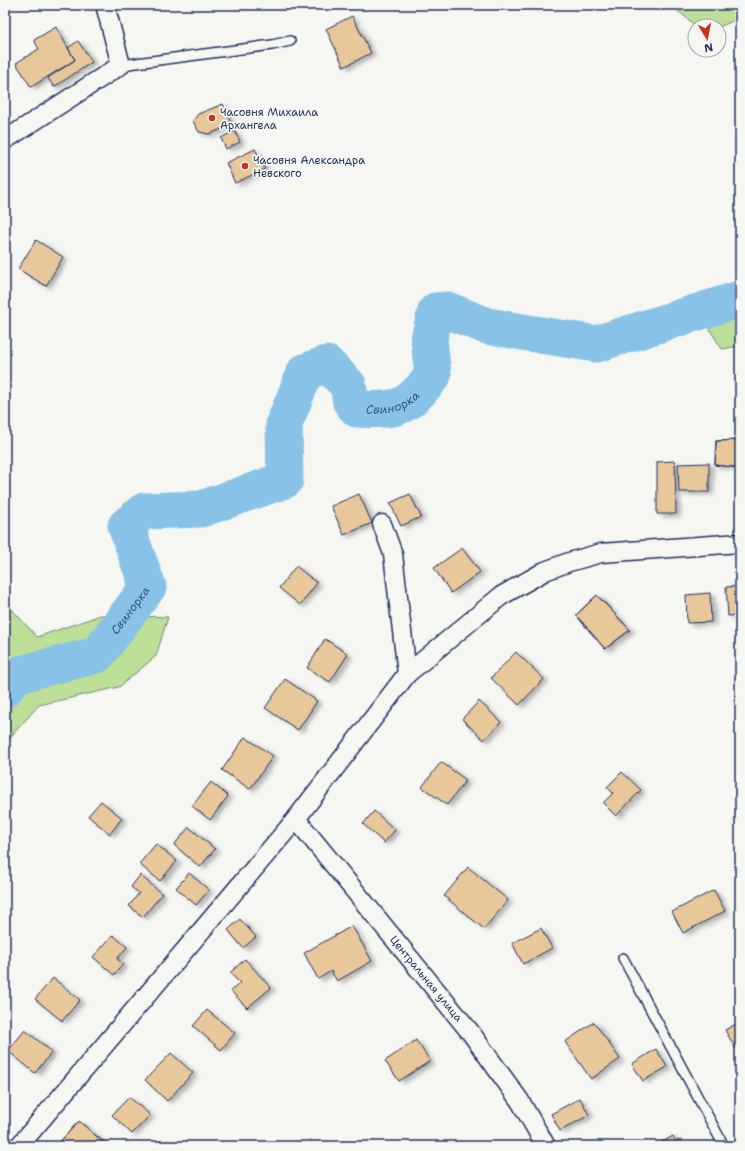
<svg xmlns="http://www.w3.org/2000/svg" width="745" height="1151" font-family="'Shantell Sans',sans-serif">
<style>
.green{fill:#bedf98;stroke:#6c877b}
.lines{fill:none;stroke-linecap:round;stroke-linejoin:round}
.river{stroke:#88c3e7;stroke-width:37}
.building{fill:#e8c89a;stroke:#1b2f5e;filter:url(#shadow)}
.service-casing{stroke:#1b2f5e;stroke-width:12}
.minor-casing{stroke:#1b2f5e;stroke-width:21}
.service{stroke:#f6f6f2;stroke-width:9}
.minor{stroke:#f6f6f2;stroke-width:18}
.poi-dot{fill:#c8321e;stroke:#f6f6f2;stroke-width:1.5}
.labels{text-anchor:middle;stroke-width:3.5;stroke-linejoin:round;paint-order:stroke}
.poi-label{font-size:11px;fill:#1b2f5e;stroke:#f6f6f2;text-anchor:start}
.street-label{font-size:11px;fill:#1b2f5e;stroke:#f6f6f2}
.water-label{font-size:12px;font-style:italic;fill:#365480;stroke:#f6f6f2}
</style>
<defs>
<filter id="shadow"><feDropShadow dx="4.5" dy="2.5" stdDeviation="2" flood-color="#0004"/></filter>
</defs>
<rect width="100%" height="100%" fill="#f6f6f2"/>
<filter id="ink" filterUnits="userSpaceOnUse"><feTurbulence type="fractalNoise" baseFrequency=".025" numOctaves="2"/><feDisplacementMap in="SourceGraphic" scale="8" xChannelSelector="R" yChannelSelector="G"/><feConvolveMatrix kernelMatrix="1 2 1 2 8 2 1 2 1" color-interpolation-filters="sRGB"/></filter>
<g filter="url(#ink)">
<path class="green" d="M 671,5 L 736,5 L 740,9 L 740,18 L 719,27 L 696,26 Z
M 740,305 L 740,346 L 722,349 L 705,322 Z
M 5,603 L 9,606 L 37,637 L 101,615 L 168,617 L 156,656 L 119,687 L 39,705 L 5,743 Z"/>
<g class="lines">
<path class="river" id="s1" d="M 5,689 L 16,675 L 97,655 L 148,587 L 126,526 L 144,511 L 201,509 L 285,480 L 284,424 L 305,372 L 327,364 L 348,385 L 351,402 L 357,409 C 398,411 407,409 433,375 L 429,339 L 436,311 L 447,310 L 487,326 L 596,344 L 740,299"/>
</g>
<path class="building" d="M 352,16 L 371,53 L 344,67 L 326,29 Z
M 56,27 L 75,60 L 31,87 L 16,63 L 39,49 L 34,40 Z
M 78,41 L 92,62 L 54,87 L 48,78 L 75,60 L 68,48 Z
M 223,104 L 232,125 L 209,134 L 199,132 L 193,121 L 198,114 Z
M 235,131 L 240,142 L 226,149 L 221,138 Z
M 255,149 L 265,169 L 235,183 L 226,163 Z
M 36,240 L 63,257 L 46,286 L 18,269 Z
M 740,440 L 740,468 L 715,465 L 716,441 Z
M 740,440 L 740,468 L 715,465 L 716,441 Z
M 675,461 L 676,514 L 657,514 L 657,462 Z
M 709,463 L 709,492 L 679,492 L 678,464 Z
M 359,494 L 372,523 L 344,535 L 331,506 Z
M 410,494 L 421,517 L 401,526 L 390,503 Z
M 462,548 L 480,572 L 451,593 L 434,568 Z
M 296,566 L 317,583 L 300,605 L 279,588 Z
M 740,586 L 740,615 L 728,616 L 726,587 Z
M 710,593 L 711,622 L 687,623 L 686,595 Z
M 597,595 L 630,630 L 605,649 L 576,615 Z
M 597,595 L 630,630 L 605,649 L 576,615 Z
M 325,639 L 348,654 L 330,682 L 307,668 Z
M 516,652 L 544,679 L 519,705 L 491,678 Z
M 285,679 L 317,701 L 298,730 L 265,708 Z
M 479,701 L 501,722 L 484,740 L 462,719 Z
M 245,737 L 273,756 L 250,789 L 222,770 Z
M 441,762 L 466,780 L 447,805 L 422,787 Z
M 622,772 L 641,790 L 616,816 L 603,803 L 613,793 L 607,787 Z
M 211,782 L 228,796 L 210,820 L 192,806 Z
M 101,801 L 122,818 L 110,834 L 88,816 Z
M 374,811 L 395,830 L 384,843 L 363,824 Z
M 189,827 L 215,849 L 200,867 L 174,845 Z
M 156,844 L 177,861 L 160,881 L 139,864 Z
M 468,867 L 508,900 L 484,929 L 444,896 Z
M 189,873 L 209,890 L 196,905 L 176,888 Z
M 140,875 L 162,894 L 143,917 L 129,906 L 139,893 L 131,887 Z
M 714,890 L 725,911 L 683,933 L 672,912 Z
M 240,919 L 256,937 L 243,948 L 228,930 Z
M 352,926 L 372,961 L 337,981 L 331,971 L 318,979 L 304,953 Z
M 541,928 L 552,948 L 523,964 L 512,943 Z
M 113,935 L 127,947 L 117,959 L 123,964 L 114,975 L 93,957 Z
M 245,959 L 271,988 L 247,1008 L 231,991 L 240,983 L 230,973 Z
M 53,978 L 80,1000 L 62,1021 L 35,999 Z
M 207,1010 L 235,1033 L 221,1050 L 193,1026 Z
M 594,1022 L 620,1059 L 591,1079 L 565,1042 Z
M 740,1022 L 740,1047 L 736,1049 L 725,1030 Z
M 25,1030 L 52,1052 L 35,1073 L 8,1051 Z
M 416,1040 L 430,1061 L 399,1081 L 385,1061 Z
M 656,1049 L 667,1067 L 643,1081 L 632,1064 Z
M 171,1053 L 193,1073 L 167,1101 L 145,1080 Z
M 129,1097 L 150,1115 L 132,1134 L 112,1115 Z
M 580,1098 L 589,1115 L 560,1131 L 551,1114 Z
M 79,1121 L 108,1146 L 56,1146 Z
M 79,1121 L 108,1146 L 56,1146 Z
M 673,1136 L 679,1146 L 655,1146 Z"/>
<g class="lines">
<g class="service-casing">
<path id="service" d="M 121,65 L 272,45 L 290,41
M 623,958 L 724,1146"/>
</g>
<g class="minor-casing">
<g id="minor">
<path d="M 5,140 L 121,65 L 105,5"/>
<path d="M 382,524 L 393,554 L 407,674"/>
<path id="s2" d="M 296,819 L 471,1033 L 520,1101 L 546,1146"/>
<path d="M 19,1146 L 296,819 L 407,674 L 501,596 L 545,571 L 569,562 L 601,553 L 740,543"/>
</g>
</g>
<use href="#service" class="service"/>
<use href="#minor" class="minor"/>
</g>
</g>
<g class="poi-dot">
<circle cx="212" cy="118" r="4"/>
<circle cx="245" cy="166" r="4"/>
</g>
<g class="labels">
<g class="poi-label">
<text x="220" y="116">Часовня Михаила<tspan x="220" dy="13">Архангела</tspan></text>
<text x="253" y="164">Часовня Александра<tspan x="253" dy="13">Невского</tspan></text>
</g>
<g class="street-label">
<text dy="4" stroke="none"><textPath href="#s2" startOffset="206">Центральная улица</textPath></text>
</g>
<g class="water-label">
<text dy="4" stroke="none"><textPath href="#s1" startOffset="649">Свинорка</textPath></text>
<text dy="4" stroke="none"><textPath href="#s1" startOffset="157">Свинорка</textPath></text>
</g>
</g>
<rect width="745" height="1151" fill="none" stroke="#f6f6f2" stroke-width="20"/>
<rect x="10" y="10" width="725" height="1131" fill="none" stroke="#1b2f5e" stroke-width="1.5" filter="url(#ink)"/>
<g transform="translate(707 38) rotate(170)"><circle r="19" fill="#f6f6f2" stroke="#9ea6b7"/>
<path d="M0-3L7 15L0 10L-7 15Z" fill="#c8321e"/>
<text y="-6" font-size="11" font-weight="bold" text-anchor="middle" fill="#1b2f5e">N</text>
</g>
</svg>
